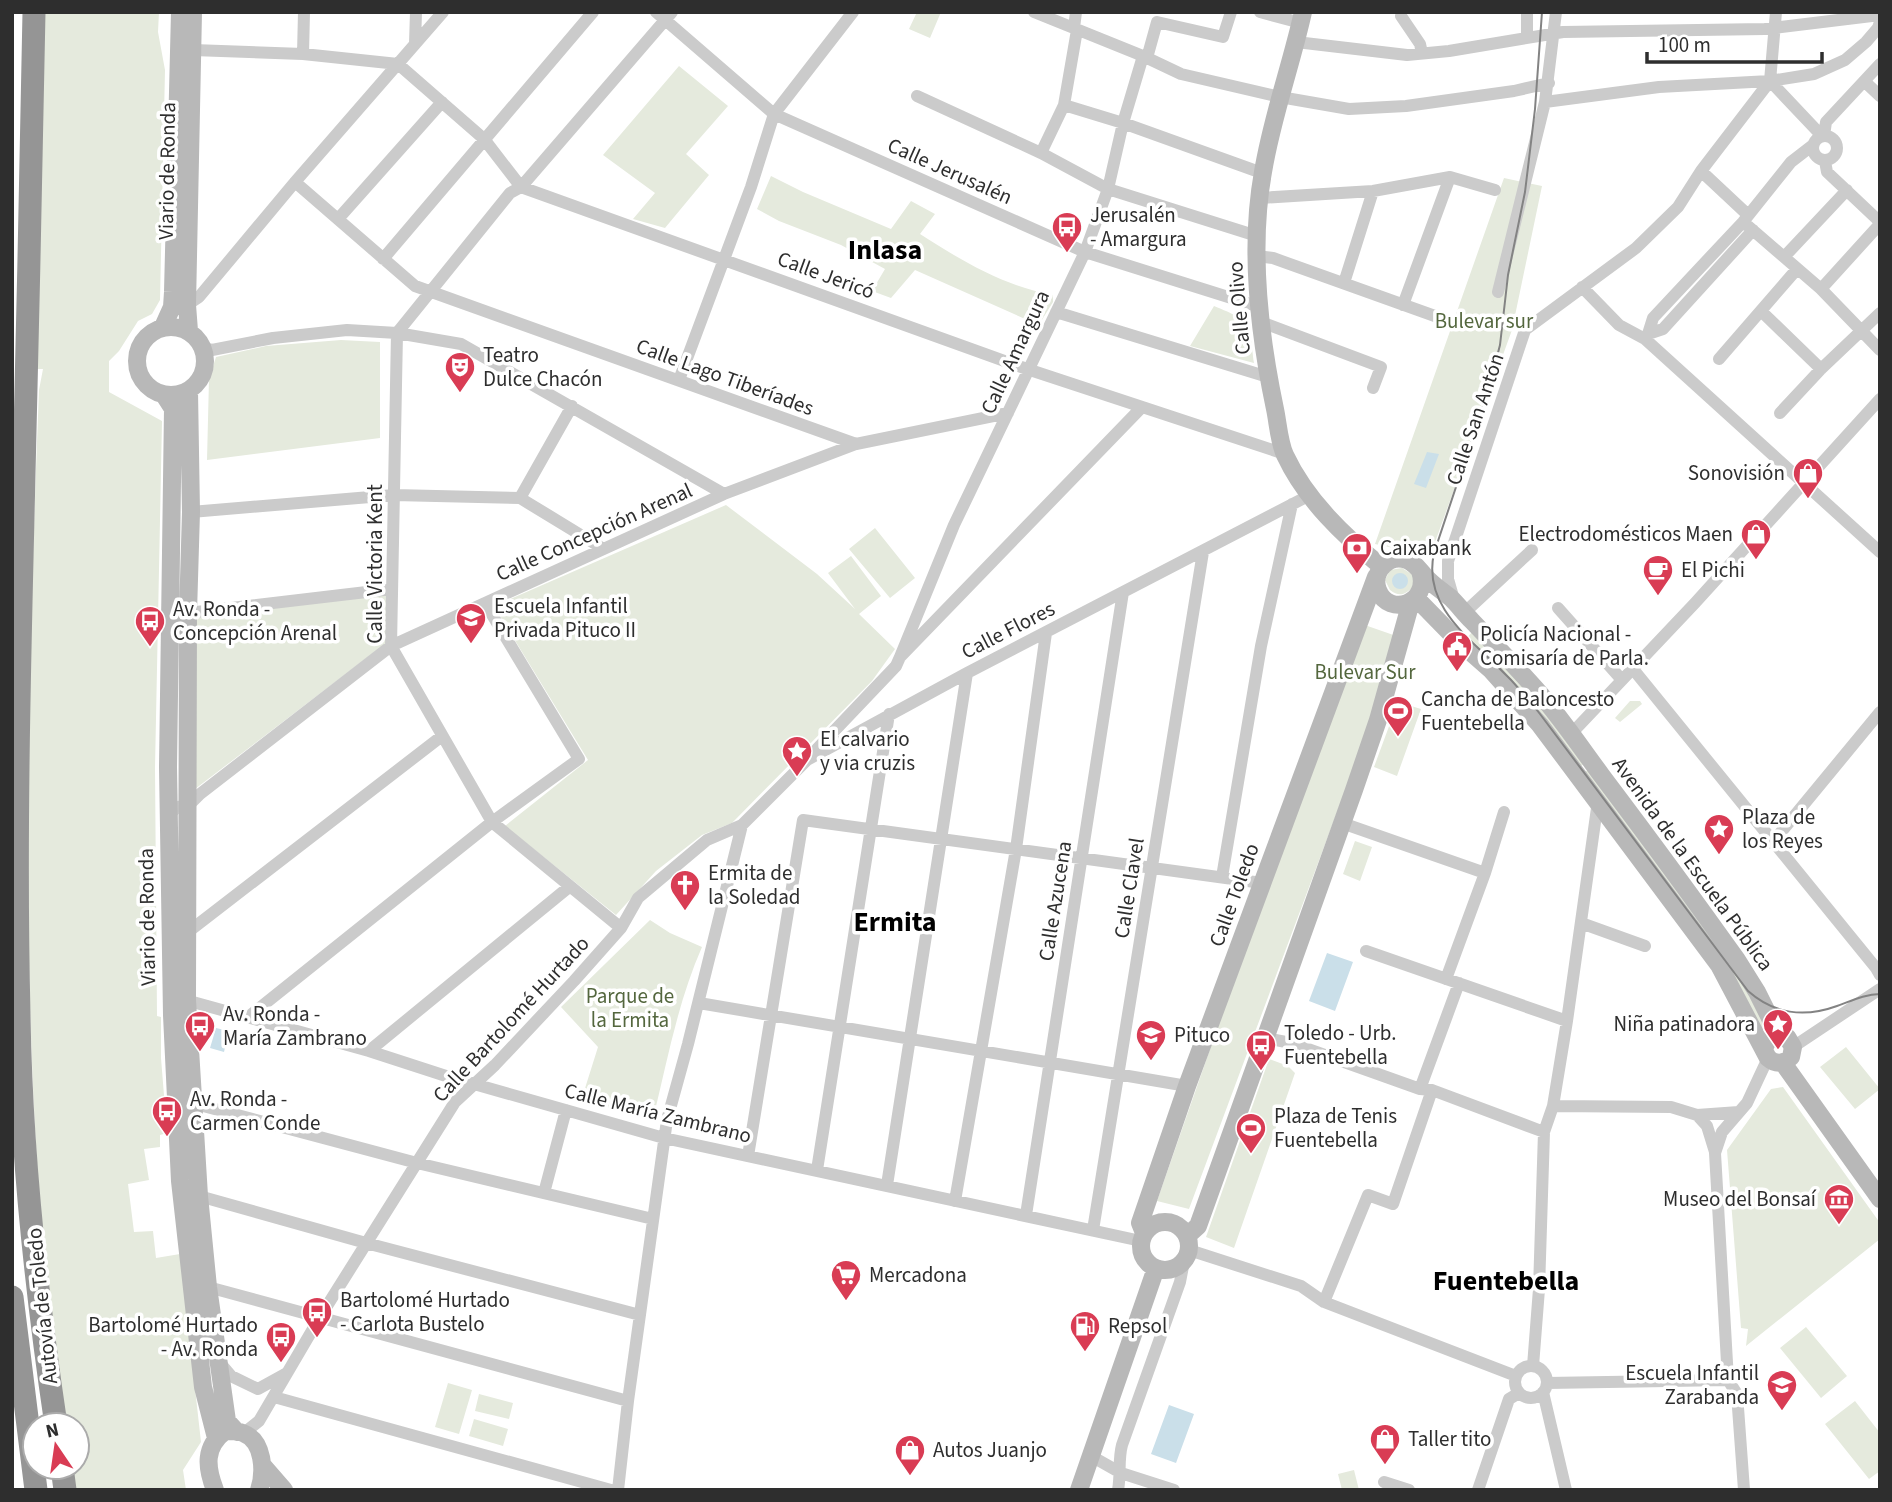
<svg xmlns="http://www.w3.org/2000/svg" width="1892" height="1502" font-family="'Source Sans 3',sans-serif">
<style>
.green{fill:#e5eadd}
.water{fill:#cadfe9}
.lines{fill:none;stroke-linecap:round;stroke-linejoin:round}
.street{stroke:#cbcbcb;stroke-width:12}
.secondary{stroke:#b8b8b8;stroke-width:18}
.highway{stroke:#959595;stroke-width:23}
.tram{stroke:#838383;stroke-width:2}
.labels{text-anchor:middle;stroke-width:7;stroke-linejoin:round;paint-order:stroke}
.street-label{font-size:21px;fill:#2e2e2e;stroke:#fff}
.poi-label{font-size:21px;fill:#2e2e2e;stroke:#fff;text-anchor:start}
.park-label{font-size:21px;fill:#54673e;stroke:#fff}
.district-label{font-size:28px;font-weight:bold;fill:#000;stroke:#fff}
</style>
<rect width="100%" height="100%" fill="#fff"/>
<path class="green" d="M 40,12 L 159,12 L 158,32 L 165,70 L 160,300 L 152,314 L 138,321 L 119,351 L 109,361 L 109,392 L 162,421 L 155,768 L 157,1016 L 161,1017 L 161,1058 L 167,1133 L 160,1135 L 160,1147 L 144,1149 L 149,1180 L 128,1184 L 134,1232 L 153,1231 L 156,1258 L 180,1254 L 201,1442 L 183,1470 L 186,1490 L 75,1490 L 72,1467 L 77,1467 L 77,1425 L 66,1425 C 54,1338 43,1250 37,1162 C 21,906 29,647 39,390 L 43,369 L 27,369 Z
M 917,12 L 941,12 L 930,38 L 909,29 Z
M 679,66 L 728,106 L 686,154 L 709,175 L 665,228 L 633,219 L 655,193 L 603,155 Z
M 771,176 L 803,192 L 891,229 L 911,201 L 935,214 L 920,234 C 960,260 1006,287 1053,295 L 1053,302 L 1040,323 L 1032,322 L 915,270 L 891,298 L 872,291 L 885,269 L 841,245 L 779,221 L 757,209 Z
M 1504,178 L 1542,186 L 1512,330 L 1430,556 L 1375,544 Z
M 1214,306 C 1253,322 1249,322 1254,363 L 1190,346 Z
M 341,340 L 380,342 L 380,438 L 207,460 L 209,379 L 216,357 L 266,346 Z
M 726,505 L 817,574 L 855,609 L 828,573 L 851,556 L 881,596 L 859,614 L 895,649 L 872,681 L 732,823 L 702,835 L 656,871 L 616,915 L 505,826 L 588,760 L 494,606 Z
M 875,528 L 915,578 L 890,598 L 849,549 Z
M 1402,568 L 1413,575 L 1414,586 C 1406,594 1400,598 1390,590 L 1385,580 L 1390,570 Z
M 389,594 L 386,643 L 182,799 L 187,618 Z
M 1359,623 L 1402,638 L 1189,1209 L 1157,1201 Z
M 1473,631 L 1509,666 L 1587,762 L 1578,768 L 1466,639 Z
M 1630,701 L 1640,701 L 1642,704 L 1620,722 L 1615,718 Z
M 1398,702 L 1421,709 L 1397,776 L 1374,767 Z
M 1591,767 L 1744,975 L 1766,1027 L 1760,1031 L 1583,774 Z
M 1355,841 L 1372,847 L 1360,881 L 1343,874 Z
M 650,920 L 670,933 L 702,947 C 678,1001 667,1062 653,1119 L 581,1101 L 598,1047 L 561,1007 Z
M 1846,1047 L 1880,1089 L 1855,1109 L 1820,1067 Z
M 1269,1059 L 1288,1066 L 1295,1073 L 1234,1248 L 1206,1237 Z
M 1783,1087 L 1880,1223 L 1880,1239 L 1746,1346 L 1748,1329 L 1741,1328 L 1727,1150 L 1771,1089 Z
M 1806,1327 L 1847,1376 L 1821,1398 L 1780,1348 Z
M 448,1383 L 472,1390 L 459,1434 L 435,1427 Z
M 479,1394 L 513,1403 L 509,1419 L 475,1411 Z
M 1855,1401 L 1880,1433 L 1880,1471 L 1869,1479 L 1825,1424 Z
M 474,1419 L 508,1429 L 503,1446 L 469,1436 Z
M 1354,1470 L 1359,1490 L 1342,1490 L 1338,1474 Z"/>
<path class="water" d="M 1427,452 L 1439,454 L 1426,488 L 1414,484 Z
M1392 581a8 8 0 1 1 16 0a8 8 0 1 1-16 0Z
M 1327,953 L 1353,962 L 1335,1011 L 1309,1001 Z
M 216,1028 L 229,1031 L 224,1052 L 210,1048 Z
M 1169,1405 L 1194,1414 L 1176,1463 L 1151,1454 Z"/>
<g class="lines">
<path class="street" d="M 656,12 L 774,114 L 1085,252 L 1260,307
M 1034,12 L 1143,56 L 1181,74 L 1280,97 L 1349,109 L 1406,106 L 1514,91 L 1549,83
M 1260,12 L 1301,23
M 1401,16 L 1420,44 L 1422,53
M 1074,28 L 1076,12
M 1527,38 L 1527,12
M 1296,42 L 1407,55 L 1449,51 L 1563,32 L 1765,29 L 1880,15
M 415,44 L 416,12
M 193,50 L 303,54 L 398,64 L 484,139 L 521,187 L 1027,369 L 1285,454
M 303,54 L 304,12
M 1147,58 L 1157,22 L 1223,37 L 1231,12
M 1770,81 L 1822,136
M 1864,81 L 1880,96
M 917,96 L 1041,153 L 1108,189 L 1257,236
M 1545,102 L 1659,87 L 1770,81 L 1814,74 L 1845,60 L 1866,42 L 1878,28 L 1880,22
M 1064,105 L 1123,123 L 1262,173
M1813 148a12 12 0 1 1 24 0a12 12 0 1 1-24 0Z
M 1824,136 L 1826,122 L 1880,64
M 1041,153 L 1064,105 L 1077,30
M 1825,161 L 1827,172 L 1880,222
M 1701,171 L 1748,215
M 295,182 L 415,286 L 856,444
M 1260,198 L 1373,191 L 1450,177 L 1495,190
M 338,219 L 442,102
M 1748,226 L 1821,289 L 1880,350
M 1753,230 L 1663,329 L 1648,334 L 1653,318 L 1743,222 L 1791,162 L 1813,145
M 1256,256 L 1273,258 L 1446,320
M 1784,257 L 1847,190
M 383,259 L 593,12
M 1344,283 L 1373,191
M 1582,287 L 1619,325 L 1645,339 L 1880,552
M 1821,289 L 1880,224
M 1498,292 L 1545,102 L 1556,12
M 187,305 L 199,297 L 295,182 L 443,12
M 1403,305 L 1450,177
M 1761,311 L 1821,369
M 1056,312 L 1268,377
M 1261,322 L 1381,367 L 1373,388
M 202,348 L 212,350 L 273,338 L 347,330 L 397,333 L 461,344 L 724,494
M 1719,359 L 1797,269
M 679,380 L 751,187 L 774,114 L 853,12
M 1780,413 L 1821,369 L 1880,313
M 520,498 L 572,406
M 191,512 L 394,495 L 520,498 L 602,548
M 1454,600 L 1448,579 L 1448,561 L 1525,330 L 1636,248 L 1678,207 L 1701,171 L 1770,81 L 1776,12
M 1558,608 L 1622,680
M 188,613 L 392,589
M 1464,613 L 1532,550
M 900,657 L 954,525 L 1085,252 L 1108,189 L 1123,123 L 1143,56
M 1633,669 L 1876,968 L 1880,975
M 1571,734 L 1695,603 L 1880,399
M 817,749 L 896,666 L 900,657 L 1142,407
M 168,816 L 177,807 L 188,806 L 200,794 L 391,646 L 724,494 L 856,444 L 1008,413
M 1342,823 L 1485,873
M 1772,843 L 1880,712
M 1222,877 L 1261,646 L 1292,504
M 1581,923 L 1645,946
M 621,928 L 492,822 L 391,646 L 397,333 L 510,193 L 521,187 L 672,12
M 188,932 L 442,736
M 1366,951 L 1567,1021
M 1446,979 L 1485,873 L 1504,812
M 182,999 L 369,1051 L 446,1076 L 664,1138 L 1141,1241
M 699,1003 L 1187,1086
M 247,1018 L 492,822 L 579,759 L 485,603
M 1266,1038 L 1291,1043 L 1420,1089 L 1432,1090 L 1544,1132
M 1793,1047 L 1880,989
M 369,1051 L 569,887
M 1420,1089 L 1459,983
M 192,1103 L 417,1163 L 653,1219
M 1553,1106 L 1671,1107 L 1697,1115 L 1739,1112
M 1697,1115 L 1707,1126 L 1715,1152
M 748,1156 L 803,820 L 1262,883
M 817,1170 L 889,714
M 887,1185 L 967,673
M 544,1193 L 566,1110
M 199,1196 L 366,1243 L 640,1315
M 955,1201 L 1016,849 L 1046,633
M 1026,1215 L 1123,592
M 1093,1230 L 1203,552
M 1189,1250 L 1301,1286 L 1324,1302 L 1516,1376
M 208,1287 L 628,1401
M 1324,1302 L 1368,1195 L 1393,1204 L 1432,1090
M 220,1363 L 231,1376 L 258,1389 L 287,1373
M 1533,1366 L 1539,1289 L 1544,1132 L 1553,1106 L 1567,1021 L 1598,801
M1515 1382a16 16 0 1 1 32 0a16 16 0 1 1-32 0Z
M 1547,1383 L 1728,1380
M 1543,1392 L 1566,1490
M 274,1397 L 611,1490
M 244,1433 L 259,1421 L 320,1317 L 455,1102 L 495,1065 L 574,981 L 621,928 L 638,898 L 707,840 L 742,825 L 807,760 L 967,673 L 1310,495
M 1091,1456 L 1121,1473 L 1174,1490
M 1384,1482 L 1409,1490
M 618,1490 L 628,1401 L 667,1120 L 688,1044 L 742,825
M 1118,1490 C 1121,1474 1118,1460 1122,1445 L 1180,1282 L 1184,1261
M 1478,1490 L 1509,1399 L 1519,1393
M 1744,1490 L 1737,1394 L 1728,1380 L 1715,1153 L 1722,1132 L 1747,1103 L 1768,1058"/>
<path class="secondary" d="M 1303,12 C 1291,66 1272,117 1263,172 C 1249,249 1259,333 1275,409 C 1278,423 1279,442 1285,455 C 1306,500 1344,536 1382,567
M137 361a34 34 0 1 1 68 0a34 34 0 1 1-68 0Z
M 163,327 L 172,307 L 173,292 L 180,12
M 189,331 L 187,305 L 193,12
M 189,391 L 191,512 L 188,613 L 187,1000 L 199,1196 L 208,1287 L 227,1421 L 237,1432
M 164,395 L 173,409 L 168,767 L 172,1015 L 180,1181 L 203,1387 L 216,1438
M 1420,571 C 1431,603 1389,618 1378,590 C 1371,572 1389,553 1407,560 C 1414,563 1418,568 1423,574 C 1431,584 1441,590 1451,598 C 1458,605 1465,614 1472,621 C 1496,646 1519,670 1541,695 C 1563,721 1582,749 1602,776 C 1648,837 1693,898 1737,960 L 1757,992 L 1778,1034
M 1416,598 L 1458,641 L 1491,670 L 1540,725 L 1719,965 L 1768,1058 C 1776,1065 1784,1064 1791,1057 L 1793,1047 L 1787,1037 L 1778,1034 L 1769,1039 L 1764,1048
M 1783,1063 L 1880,1199
M1141 1246a24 24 0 1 1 48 0a24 24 0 1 1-48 0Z
M 1144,1233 L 1140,1223 L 1187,1086 L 1376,577
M 1187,1236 L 1198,1226 L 1354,790 L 1378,720 L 1411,602
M 264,1467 L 284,1490
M 215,1490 C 206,1467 204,1447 225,1431 C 231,1431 238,1431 243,1433 C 264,1441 265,1472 259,1490
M 1079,1490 L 1156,1268"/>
<path class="highway" d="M 34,12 C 31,180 27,349 23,517 C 19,683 15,849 19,1014 C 21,1151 36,1290 56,1425
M 12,1297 L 36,1490
M 62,1467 L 65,1490"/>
<path class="tram" d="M 1542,12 L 1535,109 L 1525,192 L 1508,275 L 1500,345 L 1488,391 L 1434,553 C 1423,603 1464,634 1496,665 C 1512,680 1527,697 1540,714 L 1748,991 C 1774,1014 1804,1018 1837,1006 C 1851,1001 1865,994 1880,994"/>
</g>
<defs>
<g id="bus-pin" transform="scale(1.575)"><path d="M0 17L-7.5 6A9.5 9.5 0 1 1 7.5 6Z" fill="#d93c54" stroke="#fff"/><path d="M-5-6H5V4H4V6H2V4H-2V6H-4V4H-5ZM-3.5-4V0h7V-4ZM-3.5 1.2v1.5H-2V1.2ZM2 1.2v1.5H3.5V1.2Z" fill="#fff"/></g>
<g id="theatre-pin" transform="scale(1.575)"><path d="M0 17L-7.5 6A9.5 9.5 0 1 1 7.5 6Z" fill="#d93c54" stroke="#fff"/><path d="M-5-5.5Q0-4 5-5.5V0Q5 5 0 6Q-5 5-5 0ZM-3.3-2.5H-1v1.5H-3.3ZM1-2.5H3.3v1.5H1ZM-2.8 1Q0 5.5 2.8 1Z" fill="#fff"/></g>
<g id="shop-pin" transform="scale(1.575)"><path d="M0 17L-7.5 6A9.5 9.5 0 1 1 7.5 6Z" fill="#d93c54" stroke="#fff"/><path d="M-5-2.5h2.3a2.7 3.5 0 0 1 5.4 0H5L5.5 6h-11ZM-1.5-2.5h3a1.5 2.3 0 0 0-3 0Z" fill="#fff"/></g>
<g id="bank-pin" transform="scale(1.575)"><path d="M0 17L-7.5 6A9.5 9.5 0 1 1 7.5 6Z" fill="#d93c54" stroke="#fff"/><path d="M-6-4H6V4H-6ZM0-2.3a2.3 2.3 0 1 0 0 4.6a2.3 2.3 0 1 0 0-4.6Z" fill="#fff"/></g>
<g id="cafe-pin" transform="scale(1.575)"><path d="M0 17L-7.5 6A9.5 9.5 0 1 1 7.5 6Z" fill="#d93c54" stroke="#fff"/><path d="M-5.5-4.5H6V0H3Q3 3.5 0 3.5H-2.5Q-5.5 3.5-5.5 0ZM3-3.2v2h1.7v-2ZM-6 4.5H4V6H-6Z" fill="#fff"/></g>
<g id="school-pin" transform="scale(1.575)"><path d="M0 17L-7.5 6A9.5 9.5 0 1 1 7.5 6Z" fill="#d93c54" stroke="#fff"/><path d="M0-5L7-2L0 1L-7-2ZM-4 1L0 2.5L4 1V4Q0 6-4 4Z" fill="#fff"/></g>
<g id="civic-pin" transform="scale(1.575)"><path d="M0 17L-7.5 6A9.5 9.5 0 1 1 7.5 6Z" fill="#d93c54" stroke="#fff"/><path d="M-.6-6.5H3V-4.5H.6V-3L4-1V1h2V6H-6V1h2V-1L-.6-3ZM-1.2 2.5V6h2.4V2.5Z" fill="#fff"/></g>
<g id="stadium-pin" transform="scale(1.575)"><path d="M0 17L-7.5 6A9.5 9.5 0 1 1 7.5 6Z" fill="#d93c54" stroke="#fff"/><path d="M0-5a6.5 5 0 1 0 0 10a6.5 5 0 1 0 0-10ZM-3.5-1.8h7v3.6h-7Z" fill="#fff"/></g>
<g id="sight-pin" transform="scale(1.575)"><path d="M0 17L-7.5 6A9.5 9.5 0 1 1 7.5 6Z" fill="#d93c54" stroke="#fff"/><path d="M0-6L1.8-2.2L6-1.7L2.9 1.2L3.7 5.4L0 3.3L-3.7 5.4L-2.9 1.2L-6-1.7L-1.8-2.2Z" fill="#fff"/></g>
<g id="church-pin" transform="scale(1.575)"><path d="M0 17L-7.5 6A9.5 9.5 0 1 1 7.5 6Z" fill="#d93c54" stroke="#fff"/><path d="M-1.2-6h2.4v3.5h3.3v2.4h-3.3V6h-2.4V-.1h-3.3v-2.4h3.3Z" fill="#fff"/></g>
<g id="museum-pin" transform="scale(1.575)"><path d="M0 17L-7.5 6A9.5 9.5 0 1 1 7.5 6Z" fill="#d93c54" stroke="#fff"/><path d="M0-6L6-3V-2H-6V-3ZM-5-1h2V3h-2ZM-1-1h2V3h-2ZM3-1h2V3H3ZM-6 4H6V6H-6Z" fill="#fff"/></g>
<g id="supermarket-pin" transform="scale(1.575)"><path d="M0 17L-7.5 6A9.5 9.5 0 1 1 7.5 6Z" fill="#d93c54" stroke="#fff"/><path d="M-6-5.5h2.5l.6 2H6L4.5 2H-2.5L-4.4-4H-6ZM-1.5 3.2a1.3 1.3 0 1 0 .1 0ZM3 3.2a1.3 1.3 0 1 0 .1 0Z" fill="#fff"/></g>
<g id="fuel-pin" transform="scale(1.575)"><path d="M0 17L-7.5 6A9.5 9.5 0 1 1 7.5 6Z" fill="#d93c54" stroke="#fff"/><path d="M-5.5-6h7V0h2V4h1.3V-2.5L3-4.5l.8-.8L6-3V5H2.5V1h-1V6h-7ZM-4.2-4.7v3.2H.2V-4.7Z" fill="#fff"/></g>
</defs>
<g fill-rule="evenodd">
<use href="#bus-pin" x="1067" y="227"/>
<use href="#theatre-pin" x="460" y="367"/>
<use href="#shop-pin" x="1808" y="473"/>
<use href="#shop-pin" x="1756" y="534"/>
<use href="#bank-pin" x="1357" y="548"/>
<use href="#cafe-pin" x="1658" y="570"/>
<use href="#school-pin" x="471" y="618"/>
<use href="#bus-pin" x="150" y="621"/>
<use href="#civic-pin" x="1457" y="646"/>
<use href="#stadium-pin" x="1398" y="711"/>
<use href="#sight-pin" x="797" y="751"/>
<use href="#sight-pin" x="1719" y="829"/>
<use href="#church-pin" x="685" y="885"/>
<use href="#sight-pin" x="1778" y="1024"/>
<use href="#bus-pin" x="200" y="1026"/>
<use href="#school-pin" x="1151" y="1035"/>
<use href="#bus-pin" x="1261" y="1045"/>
<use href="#bus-pin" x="167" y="1111"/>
<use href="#stadium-pin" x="1251" y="1128"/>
<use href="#museum-pin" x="1839" y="1199"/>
<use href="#supermarket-pin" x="846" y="1275"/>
<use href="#bus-pin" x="317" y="1312"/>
<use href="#fuel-pin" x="1085" y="1326"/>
<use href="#bus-pin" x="281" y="1337"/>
<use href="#school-pin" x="1782" y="1385"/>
<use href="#shop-pin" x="1385" y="1439"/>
<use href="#shop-pin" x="910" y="1450"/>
</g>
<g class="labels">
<g class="street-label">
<text transform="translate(167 171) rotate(-89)" y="7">Viario de Ronda</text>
<text transform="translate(950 171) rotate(24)" y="7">Calle Jerusalén</text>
<text transform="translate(826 275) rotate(20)" y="7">Calle Jericó</text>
<text transform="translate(1239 308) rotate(-95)" y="7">Calle Olivo</text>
<text transform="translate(1015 352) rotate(-65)" y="7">Calle Amargura</text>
<text transform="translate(725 377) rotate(20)" y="7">Calle Lago Tiberíades</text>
<text transform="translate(1475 419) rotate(-71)" y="7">Calle San Antón</text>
<text transform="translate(594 532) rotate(-24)" y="7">Calle Concepción Arenal</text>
<text transform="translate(375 564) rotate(-90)" y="7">Calle Victoria Kent</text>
<text transform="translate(1008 630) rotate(-27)" y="7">Calle Flores</text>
<text transform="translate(1693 864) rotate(54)" y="7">Avenida de la Escuela Pública</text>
<text transform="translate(1129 888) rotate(-81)" y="7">Calle Clavel</text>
<text transform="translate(1234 895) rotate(-70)" y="7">Calle Toledo</text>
<text transform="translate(1055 901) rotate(-81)" y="7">Calle Azucena</text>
<text transform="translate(147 917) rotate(-91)" y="7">Viario de Ronda</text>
<text transform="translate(511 1019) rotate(-47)" y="7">Calle Bartolomé Hurtado</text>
<text transform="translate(658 1113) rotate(14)" y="7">Calle María Zambrano</text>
<text transform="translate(42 1306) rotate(-96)" y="7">Autovía de Toledo</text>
</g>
<g class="poi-label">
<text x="1090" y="222">Jerusalén<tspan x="1090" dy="24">- Amargura</tspan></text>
<text x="483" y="362">Teatro<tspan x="483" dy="24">Dulce Chacón</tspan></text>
<text x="1785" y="480" text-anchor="end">Sonovisión</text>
<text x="1733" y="541" text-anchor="end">Electrodomésticos Maen</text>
<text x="1380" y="555">Caixabank</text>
<text x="1681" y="577">El Pichi</text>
<text x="494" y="613">Escuela Infantil<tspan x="494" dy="24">Privada Pituco II</tspan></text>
<text x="173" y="616">Av. Ronda -<tspan x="173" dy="24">Concepción Arenal</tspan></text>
<text x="1480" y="641">Policía Nacional -<tspan x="1480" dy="24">Comisaría de Parla.</tspan></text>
<text x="1421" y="706">Cancha de Baloncesto<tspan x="1421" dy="24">Fuentebella</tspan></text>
<text x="820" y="746">El calvario<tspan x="820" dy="24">y via cruzis</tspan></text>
<text x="1742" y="824">Plaza de<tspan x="1742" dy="24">los Reyes</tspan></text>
<text x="708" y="880">Ermita de<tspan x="708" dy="24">la Soledad</tspan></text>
<text x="223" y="1021">Av. Ronda -<tspan x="223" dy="24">María Zambrano</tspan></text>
<text x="1755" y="1031" text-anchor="end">Niña patinadora</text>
<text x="1284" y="1040">Toledo - Urb.<tspan x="1284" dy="24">Fuentebella</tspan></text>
<text x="1174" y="1042">Pituco</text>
<text x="190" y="1106">Av. Ronda -<tspan x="190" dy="24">Carmen Conde</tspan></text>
<text x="1274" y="1123">Plaza de Tenis<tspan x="1274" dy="24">Fuentebella</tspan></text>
<text x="1816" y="1206" text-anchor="end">Museo del Bonsaí</text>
<text x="869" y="1282">Mercadona</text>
<text x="340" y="1307">Bartolomé Hurtado<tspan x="340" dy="24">- Carlota Bustelo</tspan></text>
<text x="258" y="1332" text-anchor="end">Bartolomé Hurtado<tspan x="258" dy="24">- Av. Ronda</tspan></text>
<text x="1108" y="1333">Repsol</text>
<text x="1759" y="1380" text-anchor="end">Escuela Infantil<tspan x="1759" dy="24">Zarabanda</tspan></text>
<text x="1408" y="1446">Taller tito</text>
<text x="933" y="1457">Autos Juanjo</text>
</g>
<g class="park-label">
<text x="1484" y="328">Bulevar sur</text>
<text x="1365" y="679">Bulevar Sur</text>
<text x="630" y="1003">Parque de<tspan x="630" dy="24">la Ermita</tspan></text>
</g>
<g class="district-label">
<text x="885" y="259">Inlasa</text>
<text x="895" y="931">Ermita</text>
<text x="1506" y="1290">Fuentebella</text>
</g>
</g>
<rect width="1892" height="1502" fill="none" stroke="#2e2e2e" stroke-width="28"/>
<g transform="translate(56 1446) rotate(347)"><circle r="33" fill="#ffffff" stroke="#ababab" stroke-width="2"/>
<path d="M0-5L12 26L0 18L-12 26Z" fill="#d93c54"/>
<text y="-10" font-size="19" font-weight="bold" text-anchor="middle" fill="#2e2e2e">N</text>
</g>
<path d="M1647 52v10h175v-10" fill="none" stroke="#2e2e2e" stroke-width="3.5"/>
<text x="1658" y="52" font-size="21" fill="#2e2e2e" stroke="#ffffff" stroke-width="5" paint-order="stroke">100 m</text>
</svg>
